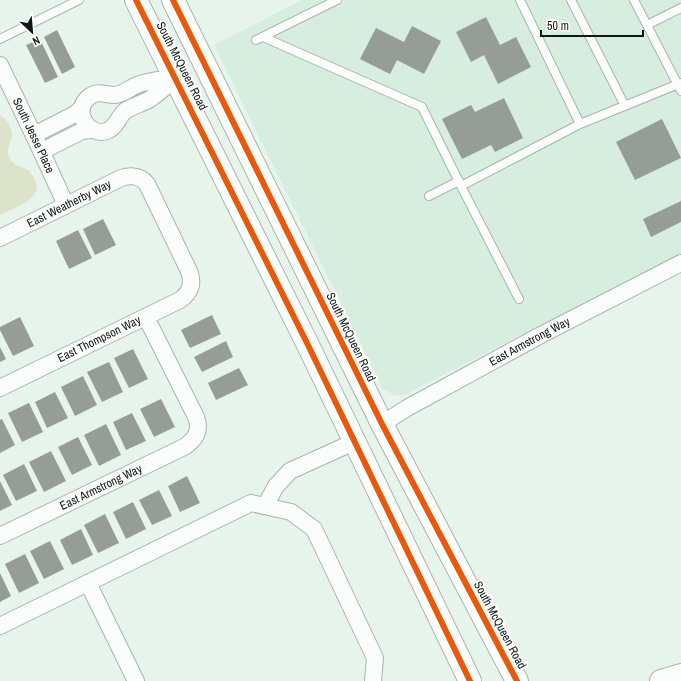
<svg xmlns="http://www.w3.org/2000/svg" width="681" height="681" font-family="'Archivo Narrow',sans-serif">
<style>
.built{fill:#d6ede0}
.green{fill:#dde3cb}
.building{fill:#969d97}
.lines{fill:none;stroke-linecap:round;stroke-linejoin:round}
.lane-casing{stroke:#a9b3ad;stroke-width:10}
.street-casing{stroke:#a9b3ad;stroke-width:18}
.secondary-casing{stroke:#a9b3ad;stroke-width:24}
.highway-casing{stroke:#a9b3ad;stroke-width:24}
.lane{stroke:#fbfdfc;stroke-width:8}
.street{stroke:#fbfdfc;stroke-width:16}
.secondary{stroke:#fbfdfc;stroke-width:22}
.highway{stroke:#fbfdfc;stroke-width:22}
.cycleway-casing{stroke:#fff;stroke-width:8}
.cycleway{stroke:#e8590c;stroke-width:6}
.labels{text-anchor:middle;stroke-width:4;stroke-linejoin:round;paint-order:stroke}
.street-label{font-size:12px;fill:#101814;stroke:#fff}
</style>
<rect width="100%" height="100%" fill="#e7f4ec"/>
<path class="built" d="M 302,0 L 681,0 L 681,254 L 404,395 L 396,396 L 383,389 L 214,45 Z"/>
<path class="green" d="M 0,115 C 6,117 12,129 12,136 C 11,145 4,151 11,160 C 15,166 23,167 30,171 C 32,176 37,182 37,188 C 36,201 10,210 0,215 Z"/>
<path class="building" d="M 486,17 L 500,45 L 516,37 L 531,67 L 498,84 L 484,55 L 471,62 L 456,32 Z
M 412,26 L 441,41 L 424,74 L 397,60 L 390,74 L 360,59 L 376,28 L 404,42 Z
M 57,30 L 75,67 L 62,74 L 44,37 Z
M 40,39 L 58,77 L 45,83 L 26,45 Z
M 504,98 L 523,138 L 495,152 L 491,145 L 462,159 L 442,119 L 471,105 L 475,112 Z
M 662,119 L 681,158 L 635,180 L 616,142 Z
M 681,201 L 681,222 L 651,237 L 643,219 Z
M 103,219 L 116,245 L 95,255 L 83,229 Z
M 78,230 L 92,258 L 69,269 L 56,241 Z
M 212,315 L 221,334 L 190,348 L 181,330 Z
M 20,317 L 34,346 L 13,356 L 0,330 L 0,327 Z
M 226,341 L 233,357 L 202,372 L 194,357 Z
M 0,347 L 6,359 L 0,362 Z
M 133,349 L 148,379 L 129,388 L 114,358 Z
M 109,362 L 123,392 L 102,402 L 87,372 Z
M 239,368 L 248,385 L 216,400 L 208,383 Z
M 83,376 L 97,405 L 75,416 L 61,387 Z
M 55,392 L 68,418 L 47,428 L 35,402 Z
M 161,399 L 175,427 L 154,437 L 140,409 Z
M 29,403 L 43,432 L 22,442 L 8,413 Z
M 132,413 L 146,441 L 126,450 L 113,422 Z
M 2,419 L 15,445 L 0,453 L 0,420 Z
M 106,424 L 121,455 L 99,466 L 84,435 Z
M 78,437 L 92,465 L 72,475 L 58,447 Z
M 51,451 L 66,481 L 44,492 L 29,462 Z
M 24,464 L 37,491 L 16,501 L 3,475 Z
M 187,476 L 200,503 L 180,512 L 168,486 Z
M 0,481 L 12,505 L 0,511 Z
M 159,490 L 172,516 L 152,525 L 139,500 Z
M 133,502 L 146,529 L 126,539 L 113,512 Z
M 105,514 L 119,543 L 98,553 L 84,525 Z
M 81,529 L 93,555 L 72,565 L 60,540 Z
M 50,541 L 64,569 L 44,579 L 30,551 Z
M 25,554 L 39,583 L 19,593 L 5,564 Z
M 0,573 L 11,596 L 0,602 Z"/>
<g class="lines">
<g class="lane-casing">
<path id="lane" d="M 520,0 L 580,124
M 571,0 L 625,106
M 634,0 L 681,91
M 647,25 L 681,8
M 263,37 L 422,107 L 461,186 L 580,124 L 681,83
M 0,39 L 79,0
M 256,40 L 337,0
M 461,186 L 519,299
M 429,196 L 459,181"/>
</g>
<g class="street-casing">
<g id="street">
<path id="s1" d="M 0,65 L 37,142 L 66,205"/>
<path d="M 176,78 C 167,85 159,93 150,99 C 142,104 132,106 125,111 C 118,117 117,127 107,131 C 87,137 72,110 89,97 C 98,90 105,95 115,95 C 125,94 133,85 143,83 C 153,80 165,79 176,78 Z"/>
<path d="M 34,135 L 75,114 L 82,108"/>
<path d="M 42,151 L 82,131 L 92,130"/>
<path id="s2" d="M 0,238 L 121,178 C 131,175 140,175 147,184 L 188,269 C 194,281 192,292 180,300 L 0,388"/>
<path id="s3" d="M 382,424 L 407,408 L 539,336 L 681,263"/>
<path d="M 265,506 L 276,486 L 290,471 L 354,442"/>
<path id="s4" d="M 0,536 L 184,447 C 196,439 201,431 196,417 L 146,317"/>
<path d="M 88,583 L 136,681"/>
<path d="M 0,626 L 251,503 L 291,512 L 314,529 L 375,658 L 373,681"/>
</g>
</g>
<g class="secondary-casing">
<path id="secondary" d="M 136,0 L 308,345 L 470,681
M 173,0 L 382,424 L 517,681"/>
</g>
<g class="highway-casing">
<path id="highway" d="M 661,681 L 681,675"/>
</g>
<use href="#lane" class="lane"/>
<use href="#street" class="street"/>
<use href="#secondary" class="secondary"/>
<use href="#highway" class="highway"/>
<g class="cycleway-casing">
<path id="cycleway" d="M 136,0 L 308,345 L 470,681
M 173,0 L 382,424 L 517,681"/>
</g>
<use href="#cycleway" class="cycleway"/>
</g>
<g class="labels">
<g class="street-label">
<text transform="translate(182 66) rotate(63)" y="4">South McQueen Road</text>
<text dy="4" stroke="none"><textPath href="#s1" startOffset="78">South Jesse Place</textPath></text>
<text dy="4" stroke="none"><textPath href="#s2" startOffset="77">East Weatherby Way</textPath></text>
<text transform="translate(351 337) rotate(64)" y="4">South McQueen Road</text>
<text transform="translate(99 339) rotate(-26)" y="4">East Thompson Way</text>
<text dy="4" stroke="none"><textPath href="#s3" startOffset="169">East Armstrong Way</textPath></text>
<text dy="4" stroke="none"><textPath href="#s4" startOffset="112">East Armstrong Way</textPath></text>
<text transform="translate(500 625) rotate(62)" y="4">South McQueen Road</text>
</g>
</g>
<g transform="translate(32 32) rotate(154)" stroke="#ffffff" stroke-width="3" paint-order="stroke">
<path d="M0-3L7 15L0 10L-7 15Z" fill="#101814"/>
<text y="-6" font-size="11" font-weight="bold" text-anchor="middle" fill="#101814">N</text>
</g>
<path d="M541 30v6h102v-6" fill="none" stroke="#101814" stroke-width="2"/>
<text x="547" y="30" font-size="12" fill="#101814" stroke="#ffffff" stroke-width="3" paint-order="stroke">50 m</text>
</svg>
